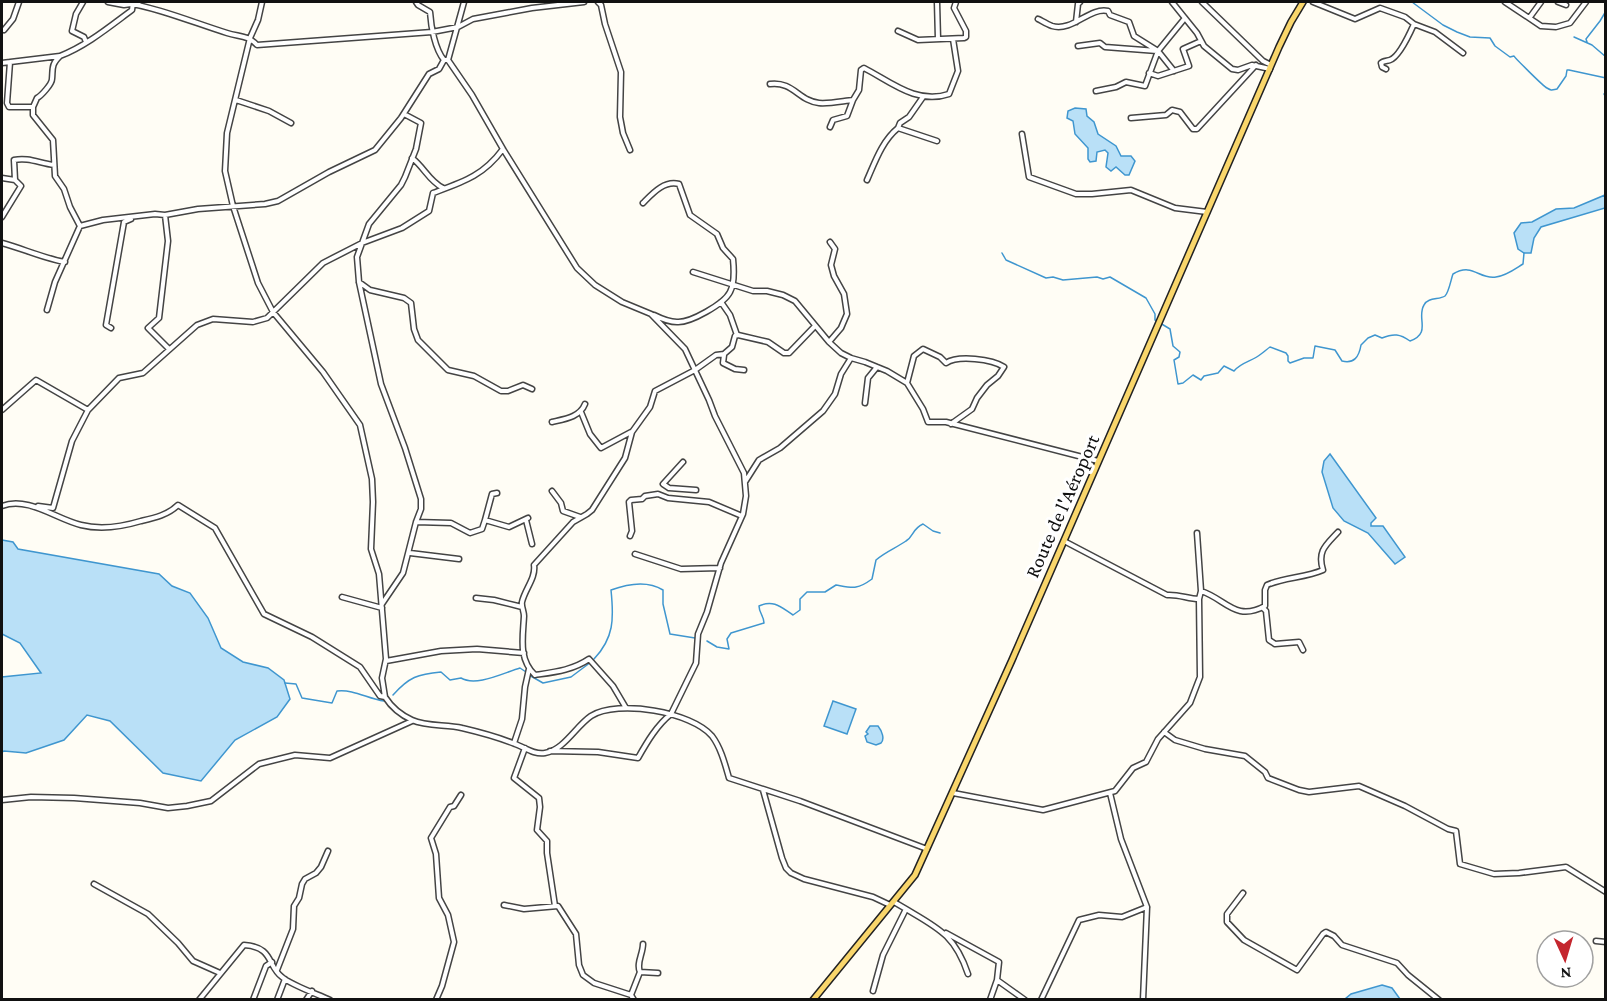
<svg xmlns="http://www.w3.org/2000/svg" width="1607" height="1001" font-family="'Crimson Pro',serif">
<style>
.water{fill:#b9e0f7;stroke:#3f96cf;stroke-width:1.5}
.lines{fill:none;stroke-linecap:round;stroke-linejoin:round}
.stream{stroke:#3f96cf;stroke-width:1.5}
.minor-casing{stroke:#444;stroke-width:7}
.major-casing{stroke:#222;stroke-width:8}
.minor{stroke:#fff;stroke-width:4}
.major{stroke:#f9d66b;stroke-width:5}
.labels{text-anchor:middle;stroke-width:6;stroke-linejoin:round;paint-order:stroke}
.street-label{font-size:20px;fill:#111;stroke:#fff}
</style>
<rect width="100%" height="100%" fill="#fffdf5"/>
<path class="water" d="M 1075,108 L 1086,109 L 1087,116 L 1094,122 L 1098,134 L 1116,146 L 1121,156 L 1131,156 L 1135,161 L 1129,175 L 1125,175 L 1116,167 L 1111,171 L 1106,167 L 1108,153 L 1105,150 L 1097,152 L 1096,161 L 1090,162 L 1088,159 L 1088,148 L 1075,134 L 1073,121 L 1067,118 L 1068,111 Z
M 1605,195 L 1605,208 L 1541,227 L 1534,238 L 1531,253 L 1524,253 L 1518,249 L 1514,233 L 1521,223 L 1532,222 L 1556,209 L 1574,208 Z
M 1330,454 L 1376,518 L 1371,523 L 1371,526 L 1383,526 L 1405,557 L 1395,564 L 1368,533 L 1344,521 L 1333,508 L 1322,472 L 1324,461 Z
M 2,540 L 13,542 L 18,549 L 159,574 L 172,586 L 190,593 L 208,618 L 221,648 L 243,662 L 268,668 L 284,680 L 290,699 L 277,717 L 235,740 L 201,781 L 163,773 L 110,721 L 87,715 L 64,740 L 26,753 L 4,751 L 2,752 L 2,677 L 41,673 L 20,643 L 2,634 Z
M 833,701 L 856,709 L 847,734 L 824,726 Z
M 870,726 L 878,726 C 882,731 885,739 881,743 L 876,745 L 867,742 L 865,736 L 868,734 L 866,732 Z
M 1382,985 L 1392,988 L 1400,999 L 1345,999 L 1351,994 Z"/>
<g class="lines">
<path class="stream" d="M 1412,2 L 1443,25 L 1457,32 L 1470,37 L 1490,38 L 1495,46 L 1510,57 L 1514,56 C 1515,58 1544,87 1547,88 C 1552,91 1552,90 1557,89 L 1566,76 L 1567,70 L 1569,70 L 1606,78
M 1574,37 L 1592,45 L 1606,57
M 1587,42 L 1586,39 L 1600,21 L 1606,11
M 1606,92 L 1604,94 L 1606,98
M 1002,253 L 1006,260 L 1046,278 L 1053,277 L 1063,280 L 1097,277 L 1103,279 L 1110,277 L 1146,298 L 1155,314 L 1155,320 L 1170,329 L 1173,346 L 1180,352 L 1179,357 L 1174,360 L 1178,384 L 1183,383 L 1193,375 L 1201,380 L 1204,376 L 1218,373 L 1224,366 L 1234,371 C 1241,362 1253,361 1261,354 C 1264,352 1267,349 1270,347 L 1286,353 L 1288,356 L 1288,361 L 1290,363 L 1304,358 L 1313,358 L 1315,346 L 1335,350 L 1342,361 C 1354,364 1359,357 1361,345 L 1368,338 L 1375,335 L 1382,338 C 1394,333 1400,334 1410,341 C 1432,333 1416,318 1424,305 C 1428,297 1439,300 1445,296 C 1449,292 1451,279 1453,274 C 1473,262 1479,280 1496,277 C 1506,276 1515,269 1523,264 L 1524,253
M 707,641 L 717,647 L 729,649 L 727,639 L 731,633 L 764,623 C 764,616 759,613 759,606 C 774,599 782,608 793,615 L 800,610 L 800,599 L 807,592 L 825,592 L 836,585 C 853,588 857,590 872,579 L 876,560 C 885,552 896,548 906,541 C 914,536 912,529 923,524 L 933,531 L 940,533
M 594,659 C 614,638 614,619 611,590 C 627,584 647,580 663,590 L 663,604 L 670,634 L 695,638
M 529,675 L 543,683 L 571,677 L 591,662
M 285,683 L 296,684 L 302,698 L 332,703 L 337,691 C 354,689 368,699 384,701
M 393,695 C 409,677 418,674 441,672 L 450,680 L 461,678 C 476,687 503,673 520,668 L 526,672"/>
<g class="minor-casing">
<path id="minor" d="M 83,2 L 76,14 L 72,31 L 84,37 L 86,42
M 108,2 L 124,5 L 131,4
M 122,2 C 159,8 192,22 227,33 C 239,37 248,35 257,45 L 432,32 L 458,27 L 473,19 L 532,8 L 584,2
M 262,2 L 258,20 L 250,38 L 227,133 L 225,171 L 233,206 L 258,283 L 273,312 L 323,372 L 360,425 L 372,479 L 373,502 L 371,549 L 379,574 L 386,659 L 382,678 L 385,697
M 416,2 L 418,5 L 430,12 C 431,27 435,49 444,60
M 464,2 L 448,60 L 472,95 L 503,149 L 577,268 L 595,285 L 622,302 L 651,314 L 685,349 L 709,400 L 715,416 L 744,473 L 746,496 L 743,514 L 721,563 L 707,612 L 698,634 L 696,663 L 671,714 C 657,725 647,742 638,758 L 598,752 L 550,751
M 598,2 L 601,5 L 605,24 L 621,72 L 620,117 L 623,133 L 630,150
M 937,2 L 938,39
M 1172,2 L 1197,33 L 1204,46 L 1232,69 L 1238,70 L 1252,65 L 1270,69
M 1202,2 L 1263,61 L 1271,65
M 1313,2 L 1355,19 L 1380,8 L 1405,17 L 1414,24 L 1435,32 L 1463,53
M 1505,2 L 1541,26 L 1556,27 L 1570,23 L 1586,2
M 1558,2 L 1566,5
M 1530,17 L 1541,2
M 1038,19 C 1042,21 1047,24 1052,26 C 1073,32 1089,7 1108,11 L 1110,15 L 1129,22 L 1134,36 L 1158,51 L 1174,71
M 1076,22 L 1078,4 L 1080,2
M 4,30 L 13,19 L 19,2
M 898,31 L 918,40 L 964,38 L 966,37 L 966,31 L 954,8 L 956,2
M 1078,46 L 1100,43 L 1105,47 L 1157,51
M 10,62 L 7,103 L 9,107 L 33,107
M 2,63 L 60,56 C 86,46 109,27 132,10 L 133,3 L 139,2
M 1386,69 L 1382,67 L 1381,63 C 1383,61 1387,61 1390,60 C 1399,57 1410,33 1414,24
M 1149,73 L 1158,76 L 1189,66 L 1183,49 L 1201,41
M 770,84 C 793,81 799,101 819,103 C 829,104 843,101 853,100 L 859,90 L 861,70 L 864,68 C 891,82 917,105 949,94 L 958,71 L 953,39
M 1096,91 L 1116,87 L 1126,82 L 1145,86 L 1158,51 L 1185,18
M 923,97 L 909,117 L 900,123 L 898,128 L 937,141
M 236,100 L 269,111 L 291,123
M 1131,118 L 1166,115 L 1172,110 L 1180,112 L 1193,129 L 1197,129 L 1256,65
M 830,127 L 833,120 L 847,116 L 853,100
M 1022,134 L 1029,177 L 1076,194 L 1092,194 L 1131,190 L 1175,208 L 1207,212
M 412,158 C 424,167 429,181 443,188
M 2,178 L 15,180 L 21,186 L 2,217
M 15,180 L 14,160 C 28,157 39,163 54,165
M 867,180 C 875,162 882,141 898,128
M 643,203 C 652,194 664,180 679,184 L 690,215 L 717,234 L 723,248 L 733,259 C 734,269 735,283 730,292 C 724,304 690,323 677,322 C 669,322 662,319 654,315
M 165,215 L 168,241 L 159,318 L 148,328 L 169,349
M 80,226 L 103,220 L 155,214 L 165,215 L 198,209 L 265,204 L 278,201 L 329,172 L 375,150 L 401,118 L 429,74 L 439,69 L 444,60 L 448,60
M 830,242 L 835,249 L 831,265 L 834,276 L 844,294 L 847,314 L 841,328 L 829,342 L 841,353 L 851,358 L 865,362 L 887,371 L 907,383 L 923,409 L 928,422 L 946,422 L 1098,461
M 2,243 C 21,248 46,259 65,262
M 693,272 L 753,291 L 767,291 L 783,295 L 795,301 L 829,342
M 359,282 L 370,290 L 404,298 L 411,303 L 414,329 L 418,340 L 448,370 L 474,376 L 501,391 L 508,391 L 523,385 L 532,389
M 721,302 L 730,315 L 737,335
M 47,310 L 55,282 L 80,226 L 70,207 L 64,189 L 55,176 L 53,140 L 33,115 L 33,107 L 37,98 C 41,96 52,84 52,79 C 53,68 51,65 60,56
M 111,328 L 106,325 L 124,222 L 131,219
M 724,355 L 723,363 L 735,369 L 744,370
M 907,383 L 914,356 L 923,349 L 940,357 L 946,363 C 958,355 992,359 1004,367 L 998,376 L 987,385 L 977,398 L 972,409 L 951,424
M 865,403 L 868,378 L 877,367
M 2,410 L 36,380 L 88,410 L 119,378 L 143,373 L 197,325 L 213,319 L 253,322 L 267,318 L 323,263 L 362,243 L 402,228 L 429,211 L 433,193 C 463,182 483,176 503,149
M 581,412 L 590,434 L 601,448 L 631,432
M 552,422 C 565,419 580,417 585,404
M 683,462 L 663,484 L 669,488 L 696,490
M 745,482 L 759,460 L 780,448 L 823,411 L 835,394 L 841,374 L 851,358
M 552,491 L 561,503 L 563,511 L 580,517
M 2,506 C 28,496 56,519 81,525 C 101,530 121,527 141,521 C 154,518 168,515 178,505 L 215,528 L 264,614 L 312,637 L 360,667 L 380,696 L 385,697 C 392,708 401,715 412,720 C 427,727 447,724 462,728 C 479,732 498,737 515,744 C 524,747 534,755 545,753 C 564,750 576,726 591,716 C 618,699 692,712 712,736 C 721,748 725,764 729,778 L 800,801 L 927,849
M 38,506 L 53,508 L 72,441 L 88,410
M 485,520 L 492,494 L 497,493
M 526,520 L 532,544
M 416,522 L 451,523 L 470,533 L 482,529 L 485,520 L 509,527 L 528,518
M 1197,533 L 1201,591 L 1199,599
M 630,536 L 632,531 L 629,502 L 631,500 L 642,499 L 645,496 L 658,494 L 668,498 L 709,502 L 742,516
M 410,553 L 459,559
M 635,554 L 681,569 L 720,568
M 1201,591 C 1226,599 1235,622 1265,606 L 1265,590 L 1267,585 C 1284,577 1305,578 1323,570 C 1317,551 1326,545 1338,532
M 342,597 L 382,608
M 476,598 L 494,600 L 522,607
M 382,604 L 403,573 L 416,522 L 421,509 L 421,499 L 405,448 L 381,384 L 359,282 L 357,257 L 369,224 L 401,185 L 405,177 L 416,149 L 421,123 L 404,114
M 1263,608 L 1266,611 L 1269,640 L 1275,644 L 1299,642 L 1303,650
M 386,661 L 441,651 L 477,649 L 524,653
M 626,708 L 613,686 L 589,659 C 573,670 555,672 535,675 C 518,659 523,637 524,616 C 524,611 521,606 522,602 C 525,589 536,578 534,565 L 573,522 L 587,514 L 592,510 L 625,458 L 632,432 L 650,407 L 655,391 L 695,370 L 716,355 L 724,354 L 732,347 L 735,336 L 738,335 L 768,342 L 784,353 L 789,353 L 815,326
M 1164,732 L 1175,740 L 1205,749 L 1245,756 L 1265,772 L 1268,778 L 1299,790 L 1309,792 L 1359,786 L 1405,806 L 1448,829 L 1456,831 L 1460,864 L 1494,874 L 1519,873 L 1566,867 L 1606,892
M 514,743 L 522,719 L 525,687 L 529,669
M 525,748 L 514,778 L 539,798 L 540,807 L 537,830 L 547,841 L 547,853 L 555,906
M 763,790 L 782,858 L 786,868 L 791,873 L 804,879 L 873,897 L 890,905
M 953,793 L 1043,810 L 1115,791 L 1133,768 L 1146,762 L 1158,739 L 1190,703 L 1200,677 L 1199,599 C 1188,599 1179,594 1167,595 L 1064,541
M 1110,793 L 1121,839 L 1147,907
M 2,800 L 31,797 L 74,798 L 140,803 L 168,808 L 187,806 L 211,801 L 259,764 L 295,755 L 330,758 L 412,721
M 94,884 L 148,914 L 178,943 L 193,961 L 220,973
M 1243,893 L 1227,914 L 1227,922 L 1244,940 L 1297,970 L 1323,934 L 1326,932 L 1334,936 L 1342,945 L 1397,963 L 1408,975 L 1439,1000
M 504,905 L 524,909 L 558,906 L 576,934 L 579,965 L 583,975 L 594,983 L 631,995 L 634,1000
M 906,909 C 938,928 955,935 968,974
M 946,933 L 999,962 L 997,980 L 1025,1000
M 1596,941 L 1606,942
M 277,970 L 293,929 L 294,906 L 299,898 L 302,884 L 305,879 L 316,873 L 321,867 L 328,851
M 640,972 C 636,963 643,954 643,944
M 873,991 L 883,955 L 906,909 L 894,902
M 631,995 L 640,972 L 658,973
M 199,1000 L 244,945 C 274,947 267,966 282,977 C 291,985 317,994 330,1000
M 253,1000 L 266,966 L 272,962
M 277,1000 L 285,979
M 306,1000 L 312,991
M 436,1000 L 442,986 L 454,942 L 448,915 L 439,898 L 436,854 L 431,838 L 450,807 L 454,806 L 461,795
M 990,1000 L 997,980
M 1041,1000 L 1079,920 L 1099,915 L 1122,917 L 1147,907 L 1143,1000"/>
</g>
<g class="major-casing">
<path id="major" d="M 813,1000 L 915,875 L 1012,660 L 1279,47 L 1291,22 L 1303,2"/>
</g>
<use href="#minor" class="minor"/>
<use href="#major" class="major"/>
</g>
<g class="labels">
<g class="street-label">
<text transform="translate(1062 506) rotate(-66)" y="7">Route de l'Aéroport</text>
</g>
</g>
<rect width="1607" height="1001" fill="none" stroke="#111111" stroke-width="6"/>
<g transform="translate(1565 959) rotate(176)"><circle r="28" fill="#ffffff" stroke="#a0a0a0" stroke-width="1.5"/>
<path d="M0-4.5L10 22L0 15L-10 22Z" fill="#c4262e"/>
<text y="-9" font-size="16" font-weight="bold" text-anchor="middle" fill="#111111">N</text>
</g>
</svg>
